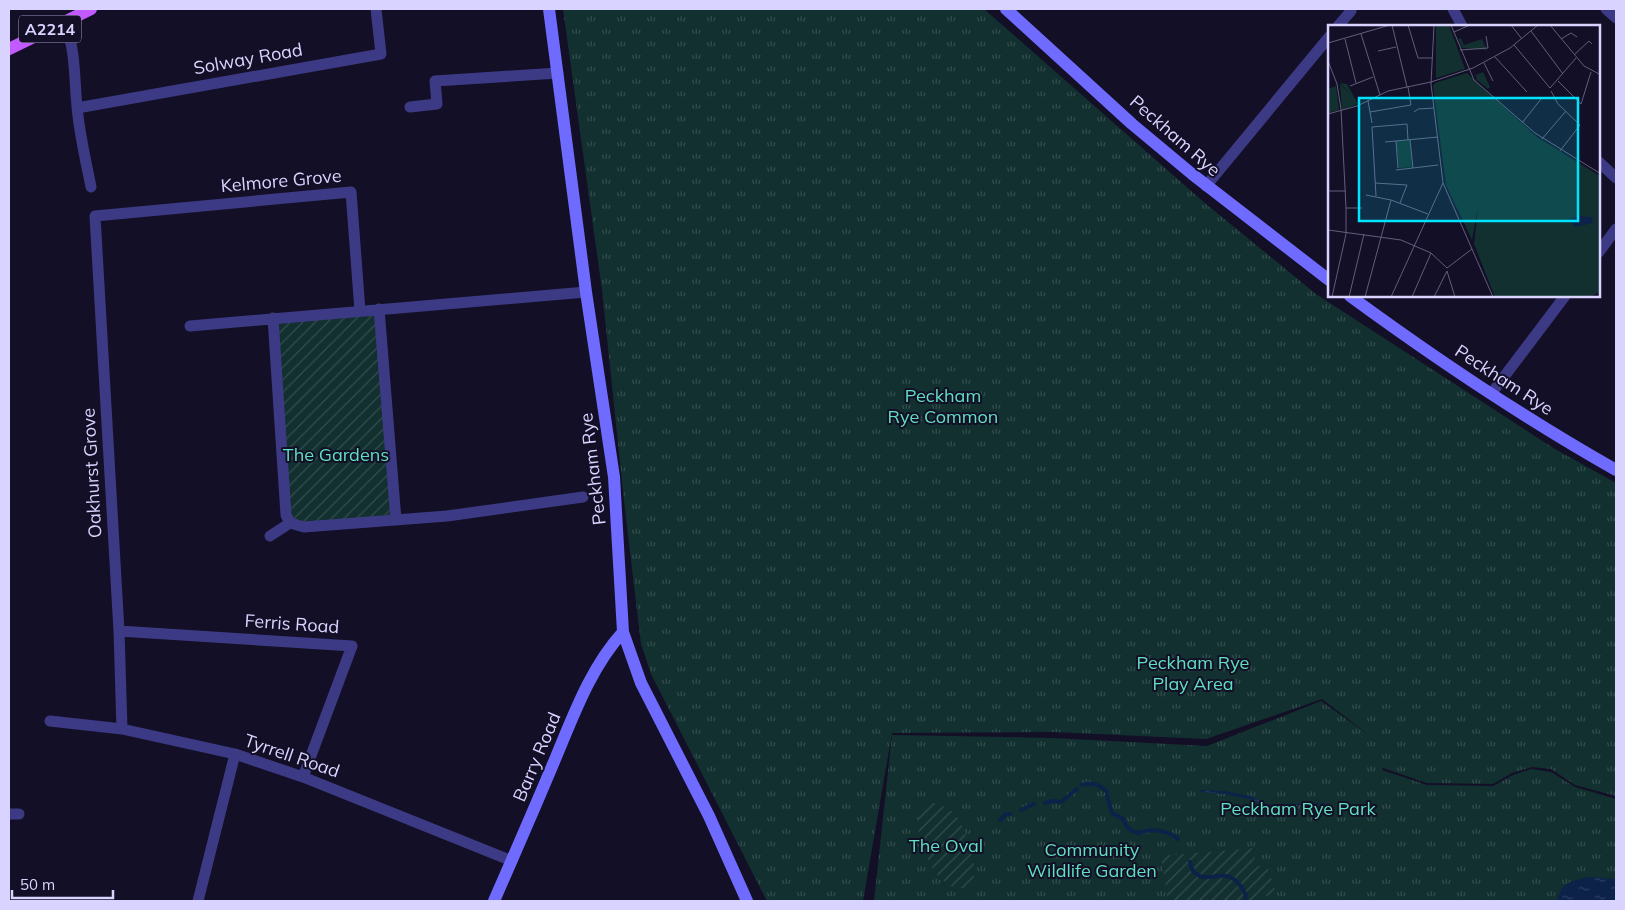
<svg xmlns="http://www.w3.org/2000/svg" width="1625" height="910" font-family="Mulish,sans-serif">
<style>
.park{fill:url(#park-tufts)}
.garden{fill:url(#garden-furrows)}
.water{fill:url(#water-ripples)}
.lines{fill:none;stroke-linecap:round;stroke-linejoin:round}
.stream{stroke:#0c2248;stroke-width:4}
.street{stroke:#3d3a85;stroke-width:11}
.secondary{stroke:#6f6bff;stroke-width:12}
.primary{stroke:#c25bff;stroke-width:12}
.labels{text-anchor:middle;stroke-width:4;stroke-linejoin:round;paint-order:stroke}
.shield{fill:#130f26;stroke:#9e99be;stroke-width:1}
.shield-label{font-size:16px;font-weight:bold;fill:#d9d4ff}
.street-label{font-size:18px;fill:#d9d4ff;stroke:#130f26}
.park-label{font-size:18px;fill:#5fe0c0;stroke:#130f26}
.inset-road{fill:none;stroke:#625e7d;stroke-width:1}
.view{fill:#00e5ff;fill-opacity:0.15;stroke:#00e5ff;stroke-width:2.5}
.inset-edge{fill:none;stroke:#d9d4ff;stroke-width:2.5}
</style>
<defs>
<pattern id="park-tufts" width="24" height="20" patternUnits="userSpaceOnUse" patternTransform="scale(1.25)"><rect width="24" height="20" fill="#12302f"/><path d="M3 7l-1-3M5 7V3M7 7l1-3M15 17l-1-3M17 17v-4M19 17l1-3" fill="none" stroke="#344d4e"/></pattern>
<pattern id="garden-furrows" width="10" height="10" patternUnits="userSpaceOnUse" patternTransform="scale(1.25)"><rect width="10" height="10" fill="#12302f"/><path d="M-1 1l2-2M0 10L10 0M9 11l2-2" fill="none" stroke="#344d4e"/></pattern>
<pattern id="water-ripples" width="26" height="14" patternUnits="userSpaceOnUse" patternTransform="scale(1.25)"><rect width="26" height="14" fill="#0c2248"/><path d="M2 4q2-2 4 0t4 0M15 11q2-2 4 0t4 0" fill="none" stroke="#2f4163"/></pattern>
</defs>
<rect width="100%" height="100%" fill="#130f26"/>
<path class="park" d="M 563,9 L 984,9 L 1206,204 L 1316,294 L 1555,449 L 1616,483 L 1616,796 L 1575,785 L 1551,769 L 1532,767 L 1512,773 L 1493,784 L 1427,783 L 1383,768 L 1385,762 L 1382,770 L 1427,785 L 1493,786 L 1513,775 L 1531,769 L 1551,772 L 1575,787 L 1616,799 L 1616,901 L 874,901 L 892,735 L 1053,738 L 1207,746 L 1321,701 L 1369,735 L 1322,699 L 1206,739 L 1054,732 L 892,733 L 863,901 L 767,901 L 651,674 L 641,644 L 624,501 L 602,290 Z"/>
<path class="garden" d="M 376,314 L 392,515 L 305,523 L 294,520 L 290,513 L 276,322 Z
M 934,803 C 942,805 951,809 956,816 C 965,828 987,883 964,888 C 934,894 903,819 926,805 C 929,804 931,803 934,803 Z
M 1256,848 L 1253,867 L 1267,865 L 1276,893 L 1260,898 L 1261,901 L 1168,901 L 1161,856 Z"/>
<path class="water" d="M 1199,790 L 1225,791 L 1251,796 L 1267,804 L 1331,803 L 1324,804 L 1269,806 L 1249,799 L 1225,794 L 1200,792 Z
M 1587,877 L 1616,879 L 1616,901 L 1557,901 C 1561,882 1570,882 1587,877 Z"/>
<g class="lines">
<path class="stream" d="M 1082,785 C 1092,782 1101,785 1107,792
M 1107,796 L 1112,813 L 1123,819 C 1126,827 1130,832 1139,833 C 1150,828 1169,830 1178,839
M 1045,803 L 1053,801 L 1061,802 L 1077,789
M 1021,810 L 1034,804
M 1000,820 L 1006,814 L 1010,814
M 1190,862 C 1191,866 1192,871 1195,873 C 1210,887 1228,859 1246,895 L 1245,901"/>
<path class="street" d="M 1453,9 L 1462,26
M 1606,9 L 1616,18
M 64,22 C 76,48 74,78 77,106 C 79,133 86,161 91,187
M 1338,26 L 1351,11
M 410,107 L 437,104 L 435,81 L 558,73
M 77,108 L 381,54 L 376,9
M 1599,162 L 1616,178
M 1206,186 L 1329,37
M 1599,252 L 1616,229
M 379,309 L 396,520
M 273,318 L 286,515 L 290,523
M 190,326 L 586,292
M 1491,394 L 1565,296
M 270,536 L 290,523 L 304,527 L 447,516 L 583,497
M 119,631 L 352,646 L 303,777
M 50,721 L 122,729 L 235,754 L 303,777 L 512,861
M 122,729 L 119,631 L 95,216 L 351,192 L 360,311
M 9,814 L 19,814
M 198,901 L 235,754"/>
<path class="secondary" d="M 549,9 L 586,292 L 614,477 L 623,632 L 641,683 L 709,816 L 747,901
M 1006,9 L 1132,124 L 1192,174 L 1329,280
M 1350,296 C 1436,359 1524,418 1616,470
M 494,901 C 515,853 536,805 556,757 C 574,714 591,667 623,632"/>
<path class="primary" d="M 9,49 L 91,9"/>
</g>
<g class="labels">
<rect class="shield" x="19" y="15.5" width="62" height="27" rx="4"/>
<g class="shield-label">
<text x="50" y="35">A2214</text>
</g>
<g class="street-label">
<text transform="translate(248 59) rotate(-10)" y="6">Solway Road</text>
<text transform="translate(1175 136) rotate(41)" y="6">Peckham Rye</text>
<text transform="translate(281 181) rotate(-5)" y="6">Kelmore Grove</text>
<text transform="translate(1504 380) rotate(33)" y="6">Peckham Rye</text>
<text transform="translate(593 469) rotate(-97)" y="6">Peckham Rye</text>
<text transform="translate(92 473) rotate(-93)" y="6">Oakhurst Grove</text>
<text transform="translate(292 624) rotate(4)" y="6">Ferris Road</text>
<text transform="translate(292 756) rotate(19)" y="6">Tyrrell Road</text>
<text transform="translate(537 757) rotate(-67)" y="6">Barry Road</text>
</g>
<g class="park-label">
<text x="943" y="402">Peckham<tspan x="943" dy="21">Rye Common</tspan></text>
<text x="336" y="461">The Gardens</text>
<text x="1193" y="669">Peckham Rye<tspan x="1193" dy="21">Play Area</tspan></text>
<text x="1298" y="815">Peckham Rye Park</text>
<text x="946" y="852">The Oval</text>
<text x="1092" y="856">Community<tspan x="1092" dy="21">Wildlife Garden</tspan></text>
</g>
</g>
<g transform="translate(1328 25)">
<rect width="272" height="272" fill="#130f26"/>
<path d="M 133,13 L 136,20 L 154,14 L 159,25 L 134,23 L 130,14 Z" fill="#12302f"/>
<path d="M 108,0 L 121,0 L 137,44 L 108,53 ZM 139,48 L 209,112 L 272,151 L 272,267 L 262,272 L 167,272 L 146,219 L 150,182 L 144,215 L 118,160 L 105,61 L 107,58 ZM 12,58 L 19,59 L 30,79 L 14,85 L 12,59 L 23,70 ZM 8,61 L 11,85 L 0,88 L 0,64 Z" fill="#12302f"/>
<path d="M 146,45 L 148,50 L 155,47 L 162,62 L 160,64 L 149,55 ZM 82,115 L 84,142 L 71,143 L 68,116 ZM 201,187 L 206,210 L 199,215 L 189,209 L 188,188 ZM 238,203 L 244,221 L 235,225 L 227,205 ZM 224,205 L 232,226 L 219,230 L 212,209 Z" fill="#12302f"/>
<path d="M 272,213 L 272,232 L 261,238 L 253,224 ZM 246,248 L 257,269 L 239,272 L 230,256 Z" fill="#12302f"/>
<path d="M 252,191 L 264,192 L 265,198 L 246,202 L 242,193 Z" fill="#0c2248"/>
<path class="inset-road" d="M 64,0 L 79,62M 80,0 L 90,33 L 104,33M 106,0 L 103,59 L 115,158 L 165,272M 123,0 L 146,55 L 207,108 L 273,149M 183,0 L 194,14M 222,0 L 256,41 L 273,50M 203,6 L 235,49M 126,7 L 142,0M 33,9 L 52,70M 17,14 L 28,58M 233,14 L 243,8 L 249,12M 0,18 L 62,0M 186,20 L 222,63M 132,25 L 160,23 L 158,11M 50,26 L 68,22M 246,30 L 261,16 L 264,19M 167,32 L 199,67M 0,36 L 9,59 L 13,84 L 18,183 L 18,209 L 4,272M 156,38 L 165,56M 230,56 L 253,79 L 263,47M 22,61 L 45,52M 222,63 L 248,33M 223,66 L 230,79 L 252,100 L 232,126M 40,76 L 44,98M 42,87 L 83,80 L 80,62M 86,87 L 90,84 L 106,83M 0,89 L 29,81 L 60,66 L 103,57 L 145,43 L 182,23 L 210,0M 194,98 L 213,74M 214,114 L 238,86M 82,115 L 85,143M 68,116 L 70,143M 57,117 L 110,112M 68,145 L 110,140M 47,158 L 79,160 L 72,178M 0,166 L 18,166M 38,170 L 63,175 L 100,189M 48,171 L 44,102 L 79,99 L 80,115M 18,183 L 34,183M 0,205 L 73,215 L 103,228 L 119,243 L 144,224M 119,246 L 127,272M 21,272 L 36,209M 37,272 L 63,175M 63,272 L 115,158M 84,272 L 103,228M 106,272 L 119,246"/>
<path class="view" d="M 31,73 L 250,73 L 250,196 L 31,196 Z"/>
<rect width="272" height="272" class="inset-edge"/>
</g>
<rect width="1625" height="910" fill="none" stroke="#d9d4ff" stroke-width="20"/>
<path d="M12 890v8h101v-8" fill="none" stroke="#d9d4ff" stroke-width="2.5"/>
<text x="20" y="890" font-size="15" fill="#d9d4ff" stroke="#130f26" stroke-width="4" paint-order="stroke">50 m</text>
</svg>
